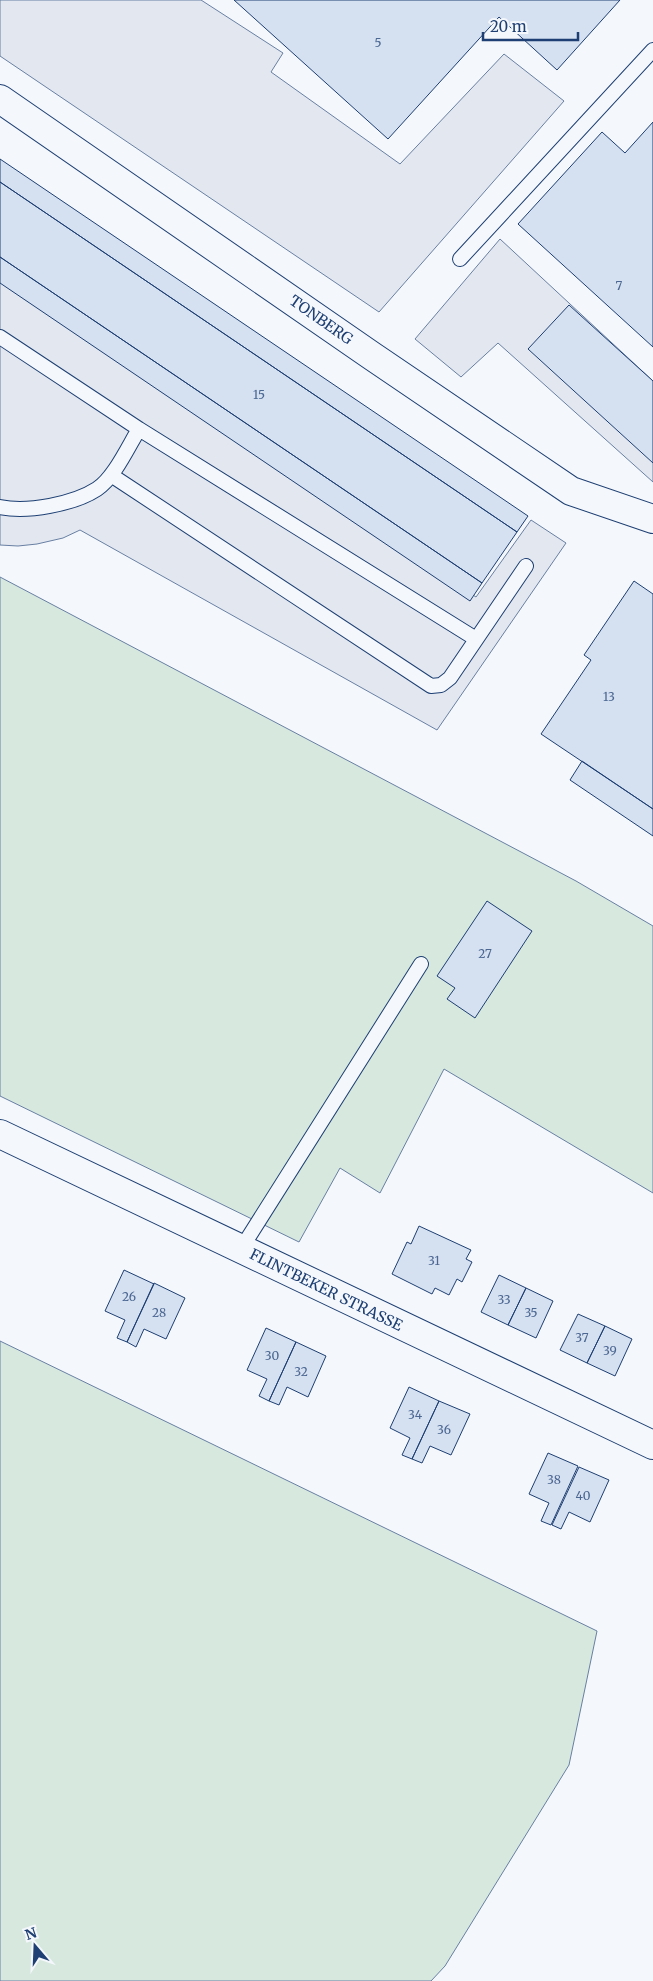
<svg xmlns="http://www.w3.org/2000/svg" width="653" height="1981" font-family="Merriweather,serif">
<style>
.green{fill:#d7e8df;stroke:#687fa3}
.parking{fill:#e3e8f0;stroke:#687fa3}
.building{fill:#d5e0f0;stroke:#1d3f73}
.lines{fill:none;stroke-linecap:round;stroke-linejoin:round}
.service-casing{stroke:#1d3f73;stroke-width:16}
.minor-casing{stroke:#1d3f73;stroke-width:30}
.service{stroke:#f4f7fb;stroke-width:14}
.minor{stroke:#f4f7fb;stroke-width:28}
.labels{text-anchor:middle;stroke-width:4;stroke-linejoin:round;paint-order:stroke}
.number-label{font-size:12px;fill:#4b6792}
.street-label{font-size:15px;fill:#1d3f73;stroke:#f4f7fb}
</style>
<rect width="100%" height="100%" fill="#f4f7fb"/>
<path class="green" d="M 0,577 L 576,881 L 653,926 L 653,1193 L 444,1069 L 380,1193 L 340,1168 L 299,1242 L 0,1096 Z
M 0,1341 L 597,1631 L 569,1765 L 445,1966 L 431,1981 L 0,1981 Z"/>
<path class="parking" d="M 0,0 L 201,0 L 283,53 L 271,72 L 400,164 L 504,54 L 564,101 L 379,312 L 0,56 Z
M 500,239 L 653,381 L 653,482 L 498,343 L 461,377 L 415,339 Z
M 0,274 L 476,597 L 531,520 L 566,543 L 437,730 L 80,530 L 63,538 L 37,544 L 18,546 L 0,545 Z"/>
<path class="building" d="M 234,0 L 620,0 L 557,70 L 499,17 L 388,139 Z
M 653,122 L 653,347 L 518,224 L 602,132 L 625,153 Z
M 0,159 L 528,516 L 517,532 L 0,182 Z
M 0,182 L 517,532 L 482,583 L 0,257 Z
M 0,257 L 482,583 L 470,601 L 0,283 Z
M 569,305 L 653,381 L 653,463 L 528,349 Z
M 634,581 L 653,594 L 653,809 L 541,734 L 591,660 L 584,655 Z
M 582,761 L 653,809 L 653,836 L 570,780 Z
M 487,901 L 532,931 L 475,1018 L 447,999 L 455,988 L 437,976 Z
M 419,1226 L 471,1250 L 466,1259 L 472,1262 L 462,1282 L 457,1279 L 449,1295 L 435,1288 L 432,1294 L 392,1274 L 407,1242 L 411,1244 Z
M 124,1270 L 154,1284 L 127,1342 L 117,1338 L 125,1320 L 105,1311 Z
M 499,1275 L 526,1288 L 508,1325 L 481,1312 Z
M 154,1283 L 185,1298 L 166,1339 L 144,1329 L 136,1347 L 127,1342 Z
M 526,1288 L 553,1301 L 536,1338 L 508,1325 Z
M 578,1314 L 605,1326 L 587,1363 L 560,1350 Z
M 605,1326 L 632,1339 L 615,1376 L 587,1363 Z
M 266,1328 L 296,1342 L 269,1401 L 259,1396 L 267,1379 L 247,1370 Z
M 296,1342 L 326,1356 L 308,1397 L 287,1387 L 279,1405 L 269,1401 Z
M 409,1387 L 439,1401 L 412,1459 L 402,1455 L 410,1438 L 390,1428 Z
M 439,1401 L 470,1414 L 451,1455 L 430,1446 L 422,1463 L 412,1459 Z
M 548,1453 L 578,1466 L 551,1525 L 541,1521 L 549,1503 L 529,1494 Z
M 579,1467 L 609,1480 L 590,1522 L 569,1512 L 561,1529 L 552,1525 Z"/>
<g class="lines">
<g class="service-casing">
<path id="service" d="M 460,259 L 653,50
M 0,337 L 139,429 C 128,447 114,478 97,489 C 74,504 27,513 0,507
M 139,429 L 476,639
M 111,475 L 431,686 L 441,685 L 450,678 L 526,566
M 241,1249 L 421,964"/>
</g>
<g class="minor-casing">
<path id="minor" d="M 0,99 L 372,356 L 571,491 L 653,519
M 0,1134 L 653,1445"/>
</g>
<use href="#service" class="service"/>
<use href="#minor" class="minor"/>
</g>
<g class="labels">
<g class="number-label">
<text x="378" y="47">5</text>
<text x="619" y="290">7</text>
<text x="259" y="399">15</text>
<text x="609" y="701">13</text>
<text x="485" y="958">27</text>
<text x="434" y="1265">31</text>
<text x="129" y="1301">26</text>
<text x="504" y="1304">33</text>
<text x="159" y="1317">28</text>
<text x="531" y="1317">35</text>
<text x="582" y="1342">37</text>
<text x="610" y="1355">39</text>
<text x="272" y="1360">30</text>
<text x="301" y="1376">32</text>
<text x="415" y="1419">34</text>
<text x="444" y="1434">36</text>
<text x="554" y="1484">38</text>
<text x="583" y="1500">40</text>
</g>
<g class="street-label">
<text transform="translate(321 320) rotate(35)" y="5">TONBERG</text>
<text transform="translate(326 1290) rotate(26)" y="5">FLINTBEKER STRASSE</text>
</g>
</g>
<g transform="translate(35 1946) rotate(341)" stroke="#f4f7fb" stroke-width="4" paint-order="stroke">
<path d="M0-4L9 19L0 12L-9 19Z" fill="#1d3f73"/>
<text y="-8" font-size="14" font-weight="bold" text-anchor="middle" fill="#1d3f73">N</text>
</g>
<path d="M483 32v8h95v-8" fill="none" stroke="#1d3f73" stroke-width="2.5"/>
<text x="490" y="32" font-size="15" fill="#1d3f73" stroke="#f4f7fb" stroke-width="4" paint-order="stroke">20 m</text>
</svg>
